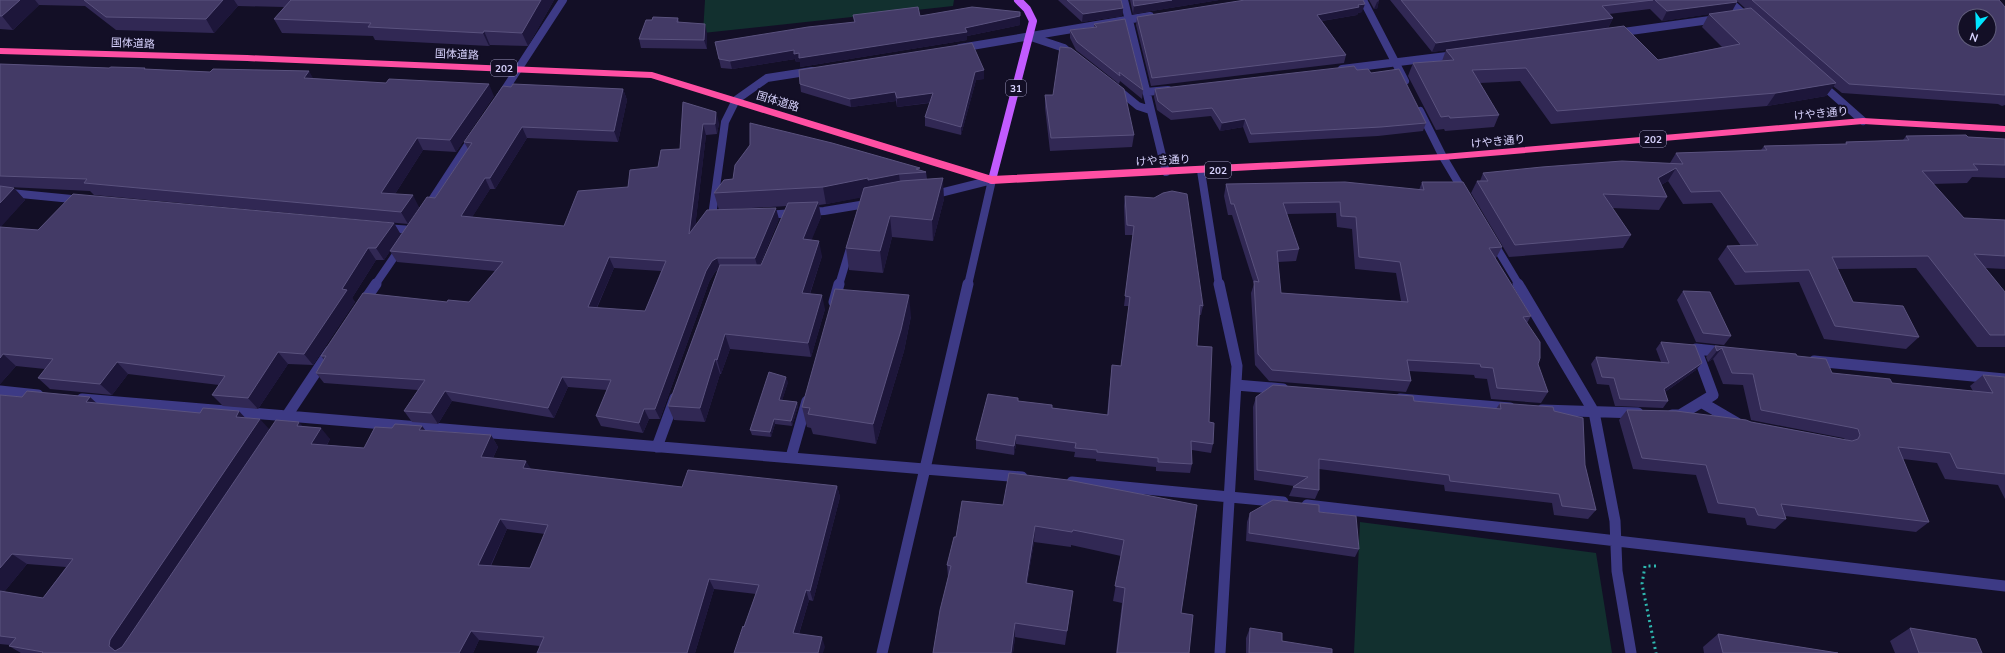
<svg xmlns="http://www.w3.org/2000/svg" width="2005" height="653" font-family="'Nunito Sans','Noto Sans JP',sans-serif">
<style>
.green{fill:#12302f}
.lines{fill:none;stroke-linecap:round;stroke-linejoin:round}
.path{stroke:#2fb8b0;stroke-width:3;stroke-dasharray:2 3.5;stroke-linecap:butt}
.minor-far1{stroke:#3d3a85;stroke-width:8}
.minor{stroke:#3d3a85;stroke-width:11}
.major{stroke:#c25bff;stroke-width:8}
.highway{fill:#ff4fa3;fill-rule:evenodd}
.wall{fill:#312854;fill-rule:evenodd}
.shaded-wall{fill:#1d163a}
.building{fill:#433a66;stroke:#5a527e;fill-rule:evenodd}
.labels{text-anchor:middle;stroke-width:4;stroke-linejoin:round;paint-order:stroke}
.shield{fill:#130f26;stroke:#9e99be;stroke-width:1}
.shield-label{font-size:10px;font-weight:bold;fill:#d9d4ff}
.street-label{font-size:11px;fill:#d9d4ff;stroke:#130f26}
</style>
<rect width="100%" height="100%" fill="#130f26"/>
<path class="green" d="M 705,0 L 954,0 L 953,6 L 703,33 Z
M 1360,522 L 1596,553 L 1612,653 L 1354,653 Z"/>
<g class="lines">
<path class="path" d="M 1656,566 L 1645,566 L 1642,584 L 1656,653"/>
<path class="minor-far1" d="M 1124,0 L 1166,172
M 1363,0 L 1405,81
M 1728,0 L 1749,19
M 1616,33 L 1717,19
M 1031,37 L 1064,48 L 1071,54
M 960,48 L 1150,16
M 1342,69 L 1455,55
M 1820,83 L 1863,121
M 1116,88 L 1138,106 L 1150,110
M 1146,92 L 1168,90
M 500,97 L 563,0
M 1420,111 L 1443,157 L 1465,194
M 1201,171 L 1219,285
M 0,192 L 82,200
M 932,195 L 992,180 L 968,285
M 426,209 L 473,137
M 765,215 L 824,211 L 872,203
M 719,216 L 712,216 L 725,122 L 736,100 L 767,78 L 812,71
M 385,228 L 412,230
M 1492,240 L 1519,285
M 375,285 L 401,247
M 839,285 L 851,245"/>
<path class="minor" d="M 1219,284 L 1237,366 L 1220,653
M 1518,284 L 1594,412 L 1615,521 L 1617,571 L 1631,653
M 834,302 L 839,284
M 363,303 L 376,284
M 1814,361 L 2005,379
M 1236,385 L 1283,389
M 0,391 L 38,395
M 82,399 L 1022,477
M 1400,399 L 1510,408
M 1701,402 L 1737,423
M 1542,410 L 1638,413
M 1672,415 L 1680,415 L 1713,395 L 1696,349 L 1724,352
M 282,423 L 330,351
M 657,447 L 675,398
M 791,457 L 807,401
M 1072,482 L 1283,502
M 1307,505 L 2005,586
M 882,653 L 968,284"/>
<path class="major" d="M 992,180 L 1033,21 L 1027,9 L 1018,0"/>
<path class="highway" d="M 0,48 L 247,55 L 652,72 L 992,176 L 1443,154 L 1863,118 L 2005,126 L 2005,132 L 1863,124 L 1443,160 L 992,184 L 651,78 L 247,61 L 0,54 Z"/>
</g>
<path class="wall" d="M 0,0 L 554,0 L 528,46 L 490,45 L 489,46 L 375,40 L 373,36 L 282,33 L 274,19 L 284,7 L 238,6 L 214,33 L 116,30 L 85,6 L 39,5 L 13,30 L 0,29 Z
M 1058,0 L 1121,0 L 1123,8 L 1122,16 L 1082,22 Z
M 1130,0 L 1219,0 L 1133,14 Z
M 1369,0 L 1379,0 L 1377,9 L 1374,9 Z
M 1390,0 L 1999,0 L 2005,7 L 2005,105 L 2002,106 L 1998,104 L 1842,93 L 1833,86 L 1826,96 L 1767,106 L 1551,124 L 1520,81 L 1480,83 L 1499,115 L 1494,127 L 1445,131 L 1444,129 L 1436,130 L 1408,76 L 1413,63 L 1442,61 L 1446,50 L 1432,52 ZM 1736,0 L 1746,9 L 1732,11 L 1737,2 ZM 1650,9 L 1662,21 L 1709,14 L 1702,27 L 1722,47 L 1658,60 L 1608,28 L 1613,18 L 1609,14 Z
M 1362,12 L 1358,13 L 1357,15 L 1322,21 L 1346,55 L 1344,63 L 1151,86 L 1136,25 L 1137,17 Z
M 853,15 L 1020,16 L 1020,25 L 967,36 L 967,40 L 800,67 L 800,62 L 796,62 L 795,59 L 732,69 L 721,68 L 715,42 L 854,22 Z
M 678,18 L 679,22 L 707,33 L 707,49 L 641,48 L 639,39 L 652,20 Z
M 1125,19 L 1143,90 L 1142,99 L 1120,81 L 1119,84 L 1076,50 L 1070,38 L 1070,30 L 1094,27 L 1094,24 Z
M 0,64 L 109,68 L 145,68 L 146,69 L 313,78 L 494,96 L 456,152 L 423,150 L 395,194 L 419,207 L 408,224 L 94,195 L 90,191 L 8,187 L 14,188 L 25,200 L 0,227 L 38,230 L 394,223 L 401,235 L 435,198 L 468,149 L 464,142 L 511,87 L 623,89 L 627,100 L 618,142 L 527,138 L 495,189 L 490,189 L 472,217 L 564,226 L 628,187 L 658,167 L 680,149 L 683,102 L 719,123 L 717,134 L 706,135 L 695,227 L 779,219 L 760,265 L 761,265 L 787,206 L 719,210 L 714,193 L 920,170 L 926,172 L 927,179 L 944,199 L 933,241 L 892,237 L 883,273 L 849,270 L 846,248 L 861,197 L 826,204 L 819,205 L 821,217 L 811,240 L 822,256 L 810,294 L 825,309 L 811,357 L 730,349 L 721,374 L 720,374 L 705,422 L 674,420 L 668,406 L 718,270 L 715,272 L 709,282 L 660,419 L 649,419 L 643,433 L 601,426 L 596,416 L 607,390 L 568,387 L 554,418 L 452,401 L 438,424 L 412,422 L 404,411 L 418,390 L 324,383 L 316,373 L 324,360 L 321,356 L 447,302 L 469,302 L 495,271 L 397,262 L 390,251 L 384,260 L 376,260 L 352,298 L 355,302 L 313,365 L 288,364 L 258,409 L 223,406 L 212,395 L 219,385 L 128,374 L 112,395 L 50,389 L 38,378 L 45,369 L 16,366 L 0,384 ZM 614,268 L 661,271 L 645,311 L 597,308 Z
M 1357,70 L 1371,73 L 1426,123 L 1423,131 L 1378,136 L 1249,143 L 1243,127 L 1220,131 L 1211,116 L 1171,120 L 1157,110 L 1154,97 L 1155,89 Z
M 984,79 L 976,80 L 961,135 L 925,126 L 925,117 L 930,103 L 897,107 L 896,101 L 851,107 L 801,92 L 800,84 Z
M 1045,95 L 1134,135 L 1132,147 L 1050,151 L 1045,108 Z
M 1906,136 L 1968,137 L 2005,139 L 2005,178 L 1972,177 L 1967,183 L 1932,184 L 1964,218 L 2005,220 L 2005,269 L 1985,268 L 2005,292 L 2005,347 L 1977,347 L 1916,268 L 1837,269 L 1853,302 L 1919,337 L 1906,349 L 1824,339 L 1799,282 L 1735,285 L 1718,259 L 1727,246 L 1741,246 L 1712,203 L 1683,204 L 1668,181 L 1661,185 L 1667,197 L 1659,210 L 1612,208 L 1631,235 L 1623,248 L 1509,257 L 1471,193 L 1477,181 L 1480,181 L 1483,173 L 1670,163 L 1676,153 L 1761,150 L 1764,146 L 1845,144 L 1846,142 L 1903,140 Z
M 1422,182 L 1502,247 L 1496,258 L 1495,258 L 1531,316 L 1527,323 L 1538,364 L 1548,392 L 1541,403 L 1491,399 L 1487,379 L 1475,378 L 1474,375 L 1409,371 L 1411,381 L 1406,392 L 1269,381 L 1255,365 L 1251,293 L 1254,284 L 1232,215 L 1228,215 L 1224,196 L 1226,184 L 1419,190 ZM 1336,213 L 1337,227 L 1352,229 L 1355,269 L 1396,273 L 1401,301 L 1281,293 L 1278,262 L 1296,261 L 1299,249 L 1287,214 Z
M 1125,196 L 1203,306 L 1201,315 L 1199,315 L 1197,346 L 1209,422 L 1213,444 L 1211,453 L 1192,450 L 1192,464 L 1190,473 L 1156,471 L 1156,467 L 1096,461 L 1096,459 L 1074,457 L 1075,452 L 1016,444 L 1014,455 L 976,449 L 976,440 L 1018,401 L 1052,408 L 1107,415 L 1112,365 L 1121,366 L 1129,306 L 1124,306 L 1133,235 L 1125,235 L 1124,206 Z
M 1683,291 L 1731,336 L 1724,345 L 1696,342 L 1677,300 Z
M 911,316 L 904,351 L 876,444 L 813,434 L 811,428 L 807,427 L 802,407 Z
M 1661,342 L 1696,370 L 1665,392 L 1668,401 L 1663,408 L 1615,406 L 1609,385 L 1597,384 L 1591,364 L 1596,357 L 1661,362 L 1656,349 Z
M 1715,346 L 1797,356 L 1832,373 L 1892,383 L 1973,391 L 1970,386 L 1983,375 L 2005,377 L 2005,499 L 1998,485 L 1945,479 L 1937,463 L 1903,459 L 1929,522 L 1916,532 L 1785,516 L 1786,519 L 1775,529 L 1747,525 L 1745,518 L 1708,513 L 1696,475 L 1633,469 L 1619,420 L 1627,410 L 1751,422 L 1847,440 L 1843,438 L 1751,420 L 1743,385 L 1723,384 L 1713,359 L 1708,362 L 1706,357 Z
M 788,382 L 782,400 L 797,402 L 798,406 L 792,426 L 775,424 L 771,437 L 752,435 L 750,430 Z
M 0,395 L 245,418 L 269,430 L 303,427 L 330,439 L 327,445 L 364,448 L 392,428 L 422,426 L 425,430 L 491,435 L 498,447 L 493,458 L 531,469 L 682,487 L 837,486 L 840,497 L 813,601 L 809,600 L 799,634 L 825,647 L 744,627 L 756,594 L 714,589 L 695,653 L 537,653 L 540,646 L 479,640 L 473,653 L 21,653 L 9,646 L 10,645 L 0,644 ZM 507,529 L 545,534 L 530,568 L 491,566 ZM 27,564 L 66,567 L 43,598 L 4,592 Z
M 1256,397 L 1414,401 L 1496,409 L 1500,403 L 1554,411 L 1585,465 L 1596,510 L 1588,519 L 1554,515 L 1552,503 L 1445,491 L 1444,485 L 1319,469 L 1319,490 L 1315,499 L 1289,496 L 1293,487 L 1294,486 L 1254,480 L 1253,407 Z
M 1003,505 L 1197,505 L 1181,613 L 1189,653 L 1116,653 L 1122,603 L 1113,601 L 1121,556 L 1071,545 L 1071,547 L 1034,542 L 1027,583 L 1071,606 L 1065,645 L 1015,637 L 1013,653 L 933,653 L 948,577 L 947,565 L 956,537 Z
M 1319,512 L 1359,549 L 1355,557 L 1246,541 L 1247,522 L 1250,513 Z
M 1250,628 L 1282,641 L 1332,653 L 1246,653 L 1246,638 Z
M 1910,628 L 1982,653 L 1895,653 L 1890,641 Z
M 1718,634 L 1838,653 L 1704,653 L 1703,647 Z"/>
<path class="shaded-wall" d="M 20,0 L 35,0 L 39,5 L 13,30 L 2,16 Z
M 223,0 L 234,0 L 238,6 L 214,33 L 206,19 Z
M 541,0 L 554,0 L 528,46 L 522,33 Z
M 1172,0 L 1219,0 L 1133,14 L 1134,6 Z
M 1379,1 L 1377,9 L 1374,9 L 1377,2 Z
M 1737,2 L 1732,11 L 1662,21 L 1667,11 Z
M 1365,4 L 1362,12 L 1358,13 L 1357,15 L 1315,22 L 1317,15 Z
M 1123,8 L 1122,16 L 1082,22 L 1083,14 Z
M 1020,16 L 1020,25 L 967,36 L 967,40 L 800,67 L 800,62 L 796,62 L 794,54 L 965,28 Z
M 1613,18 L 1608,28 L 1432,52 L 1436,43 Z
M 705,24 L 707,33 L 707,49 L 704,40 Z
M 484,31 L 490,45 L 489,46 L 483,33 Z
M 794,50 L 795,59 L 732,69 L 730,61 Z
M 984,70 L 984,79 L 976,80 L 961,135 L 961,127 L 975,72 Z
M 309,71 L 316,83 L 304,78 Z
M 1836,83 L 1826,96 L 1767,106 L 1776,93 Z
M 489,84 L 494,96 L 456,152 L 450,140 Z
M 623,89 L 627,100 L 618,142 L 614,131 Z
M 895,92 L 896,101 L 851,107 L 850,99 Z
M 933,93 L 934,102 L 897,107 L 897,98 Z
M 716,112 L 719,123 L 717,134 L 715,124 Z
M 1245,119 L 1243,127 L 1220,131 L 1222,123 Z
M 703,124 L 706,135 L 693,245 L 689,234 Z
M 522,127 L 527,138 L 495,189 L 490,178 Z
M 417,138 L 423,150 L 388,205 L 381,193 Z
M 1676,168 L 1668,181 L 1650,191 L 1658,178 Z
M 899,174 L 901,191 L 870,196 L 826,204 L 823,187 L 868,178 Z
M 485,178 L 490,189 L 466,227 L 461,216 Z
M 943,178 L 944,199 L 933,241 L 932,220 Z
M 14,188 L 25,200 L 0,228 L 0,203 Z
M 413,195 L 419,207 L 408,224 L 401,212 Z
M 818,202 L 821,217 L 806,254 L 803,239 Z
M 776,208 L 779,219 L 758,269 L 755,258 Z
M 890,216 L 892,237 L 883,273 L 880,251 Z
M 394,223 L 401,235 L 384,260 L 376,248 Z
M 819,241 L 822,256 L 805,308 L 802,293 Z
M 368,248 L 376,260 L 352,298 L 355,302 L 313,365 L 304,354 L 342,289 Z
M 609,257 L 614,268 L 592,318 L 588,307 Z
M 717,258 L 720,268 L 715,272 L 709,282 L 660,419 L 655,409 L 706,271 L 712,261 Z
M 822,295 L 825,309 L 811,357 L 808,343 Z
M 909,295 L 911,316 L 904,351 L 876,444 L 873,424 Z
M 725,334 L 730,349 L 721,374 L 717,360 Z
M 1722,348 L 1713,359 L 1708,362 L 1717,351 Z
M 278,352 L 288,364 L 258,409 L 248,398 Z
M 3,354 L 16,366 L 0,384 L 0,358 Z
M 715,359 L 720,374 L 705,422 L 700,408 Z
M 117,362 L 128,374 L 112,395 L 100,384 Z
M 1702,363 L 1696,370 L 1659,396 L 1664,389 Z
M 562,377 L 568,387 L 554,418 L 548,408 Z
M 786,377 L 788,382 L 781,404 L 779,400 Z
M 445,391 L 452,401 L 438,424 L 431,413 Z
M 90,397 L 102,408 L 86,402 Z
M 797,402 L 798,406 L 792,426 L 791,421 Z
M 644,409 L 649,419 L 643,433 L 639,423 Z
M 239,411 L 250,423 L 236,417 Z
M 260,419 L 270,430 L 119,653 L 109,646 L 110,640 Z
M 774,419 L 775,424 L 771,437 L 770,432 Z
M 299,422 L 309,433 L 297,426 Z
M 422,426 L 430,437 L 419,430 Z
M 321,428 L 330,439 L 321,455 L 311,444 Z
M 491,435 L 498,447 L 488,468 L 481,457 Z
M 1016,435 L 1016,444 L 1014,455 L 1014,446 Z
M 526,461 L 533,472 L 523,468 Z
M 837,486 L 840,497 L 813,601 L 810,591 Z
M 500,519 L 507,529 L 486,575 L 478,565 Z
M 1035,526 L 1034,542 L 1025,598 L 1026,583 Z
M 12,554 L 27,564 L 0,597 L 0,568 Z
M 709,579 L 714,589 L 695,653 L 687,653 Z
M 806,590 L 809,600 L 796,643 L 793,633 Z
M 1015,623 L 1015,637 L 1013,653 L 1011,653 Z
M 471,631 L 479,640 L 473,653 L 459,653 Z
M 822,637 L 825,647 L 823,653 L 818,653 Z"/>
<path class="building" d="M 0,0 L 20,0 L 2,16 L 0,16 Z
M 84,0 L 223,0 L 206,19 L 106,17 Z
M 291,0 L 541,0 L 522,33 L 484,31 L 483,33 L 368,27 L 371,23 L 274,19 Z
M 1067,0 L 1121,0 L 1123,8 L 1083,14 Z
M 1133,0 L 1172,0 L 1134,6 Z
M 1245,0 L 1363,0 L 1365,4 L 1358,5 L 1359,7 L 1317,15 L 1346,55 L 1152,78 L 1137,17 Z
M 1401,0 L 1653,0 L 1602,6 L 1613,18 L 1436,43 Z
M 1655,0 L 1736,0 L 1737,2 L 1667,11 Z
M 1752,0 L 1999,0 L 2005,7 L 2005,95 L 1849,84 ZM 1965,16 L 1989,16 L 1989,40 L 1965,40 Z
M 918,7 L 920,16 L 972,7 L 1020,12 L 1020,16 L 965,28 L 967,32 L 799,58 L 799,53 L 794,54 L 794,50 L 730,61 L 719,59 L 715,42 L 808,27 L 855,22 L 853,15 Z
M 1751,8 L 1836,83 L 1776,93 L 1557,111 L 1526,68 L 1472,70 L 1499,115 L 1450,118 L 1449,116 L 1441,117 L 1413,63 L 1454,60 L 1446,50 L 1624,26 L 1658,60 L 1740,44 L 1709,14 Z
M 653,17 L 678,18 L 677,22 L 705,24 L 704,40 L 639,39 L 646,20 L 652,20 Z
M 1125,19 L 1143,90 L 1119,72 L 1120,76 L 1077,42 L 1070,30 L 1097,27 L 1094,24 Z
M 972,43 L 984,70 L 975,72 L 961,127 L 925,117 L 933,93 L 897,98 L 895,92 L 850,99 L 800,84 L 799,70 Z
M 1060,47 L 1071,48 L 1124,89 L 1134,135 L 1051,138 L 1045,95 L 1053,95 Z
M 0,64 L 109,68 L 111,67 L 145,68 L 144,69 L 210,72 L 213,69 L 309,71 L 304,78 L 386,83 L 389,79 L 489,84 L 450,140 L 417,138 L 381,193 L 413,195 L 401,212 L 84,183 L 87,179 L 0,176 Z
M 1354,66 L 1357,70 L 1368,69 L 1371,73 L 1399,69 L 1426,123 L 1381,127 L 1251,134 L 1245,119 L 1222,123 L 1212,108 L 1172,112 L 1158,101 L 1155,89 Z
M 513,84 L 623,89 L 614,131 L 522,127 L 490,178 L 485,178 L 461,216 L 564,226 L 578,191 L 628,187 L 630,170 L 658,167 L 661,150 L 680,149 L 683,102 L 716,112 L 715,124 L 703,124 L 689,234 L 707,210 L 776,208 L 755,258 L 717,258 L 712,261 L 706,271 L 655,409 L 644,409 L 639,423 L 596,416 L 611,380 L 562,377 L 548,408 L 445,391 L 431,413 L 404,411 L 425,380 L 316,373 L 326,356 L 321,356 L 363,293 L 447,302 L 448,300 L 469,302 L 503,262 L 390,251 L 427,197 L 435,198 L 472,143 L 464,142 L 503,86 L 511,87 ZM 609,257 L 666,261 L 645,311 L 588,307 Z
M 750,123 L 832,143 L 920,168 L 916,169 L 926,172 L 899,174 L 868,180 L 868,178 L 823,187 L 714,193 L 724,180 L 733,179 L 735,165 L 750,145 Z
M 1966,135 L 1968,137 L 2005,139 L 2005,165 L 1973,164 L 1978,170 L 1922,171 L 1964,218 L 2005,220 L 2005,256 L 1974,254 L 2005,292 L 2005,335 L 1990,335 L 1928,256 L 1832,257 L 1853,302 L 1903,306 L 1919,337 L 1835,326 L 1809,270 L 1745,272 L 1727,246 L 1758,245 L 1720,191 L 1691,192 L 1676,168 L 1658,178 L 1667,197 L 1603,194 L 1631,235 L 1515,245 L 1477,181 L 1488,181 L 1483,173 L 1542,167 L 1622,161 L 1683,164 L 1676,153 L 1767,150 L 1764,146 L 1847,144 L 1846,142 L 1909,140 L 1906,136 Z
M 943,178 L 932,220 L 890,216 L 880,251 L 846,248 L 864,188 L 901,181 Z
M 1345,182 L 1424,190 L 1422,182 L 1463,182 L 1502,247 L 1489,248 L 1531,316 L 1523,317 L 1540,342 L 1540,358 L 1538,364 L 1548,392 L 1497,388 L 1493,368 L 1481,367 L 1480,364 L 1407,360 L 1411,381 L 1272,370 L 1258,354 L 1254,281 L 1259,282 L 1234,204 L 1231,204 L 1226,184 ZM 1340,202 L 1341,216 L 1356,217 L 1359,257 L 1400,262 L 1408,302 L 1281,293 L 1277,251 L 1299,249 L 1283,203 Z
M 0,186 L 14,188 L 0,203 Z
M 1172,191 L 1187,194 L 1203,306 L 1200,305 L 1197,346 L 1212,347 L 1209,422 L 1214,423 L 1213,444 L 1191,441 L 1192,464 L 1158,462 L 1158,458 L 1097,452 L 1097,450 L 1075,448 L 1076,443 L 1016,435 L 1014,446 L 976,440 L 988,394 L 1018,398 L 1018,401 L 1052,405 L 1052,408 L 1108,415 L 1112,365 L 1121,366 L 1130,297 L 1125,296 L 1134,226 L 1127,225 L 1125,196 L 1154,198 L 1163,193 Z
M 73,194 L 394,223 L 376,248 L 368,248 L 342,289 L 347,290 L 304,354 L 278,352 L 248,398 L 212,395 L 225,376 L 117,362 L 100,384 L 38,378 L 53,359 L 3,354 L 0,358 L 0,227 L 38,230 Z
M 818,202 L 803,239 L 819,241 L 802,293 L 822,295 L 808,343 L 725,334 L 717,360 L 715,359 L 700,408 L 668,406 L 720,265 L 761,265 L 788,203 Z
M 835,289 L 909,295 L 901,330 L 873,424 L 808,414 L 810,408 L 802,407 Z
M 1683,291 L 1710,292 L 1731,336 L 1703,333 Z
M 1661,342 L 1695,345 L 1702,363 L 1664,389 L 1668,401 L 1620,399 L 1614,378 L 1602,377 L 1596,357 L 1669,363 Z
M 1715,346 L 1796,354 L 1797,356 L 1826,359 L 1832,373 L 1890,379 L 1892,383 L 1993,393 L 1983,375 L 2005,377 L 2005,474 L 1957,468 L 1950,453 L 1898,447 L 1929,522 L 1781,504 L 1786,519 L 1758,515 L 1755,508 L 1718,503 L 1706,465 L 1642,458 L 1627,410 L 1676,411 L 1746,420 L 1751,422 L 1852,441 L 1858,439 L 1860,435 L 1858,429 L 1854,428 L 1761,410 L 1753,374 L 1732,373 L 1722,348 L 1717,351 Z
M 769,372 L 786,377 L 779,400 L 797,402 L 791,421 L 774,419 L 770,432 L 750,430 Z
M 1273,385 L 1413,396 L 1414,401 L 1501,409 L 1500,403 L 1553,407 L 1554,411 L 1583,418 L 1585,465 L 1596,510 L 1562,506 L 1559,494 L 1450,481 L 1449,475 L 1319,459 L 1319,490 L 1293,487 L 1308,477 L 1257,470 L 1256,397 Z
M 27,391 L 90,397 L 86,402 L 200,413 L 203,408 L 239,411 L 236,417 L 260,419 L 110,640 L 109,646 L 115,651 L 122,647 L 276,420 L 299,422 L 297,426 L 321,428 L 311,444 L 364,448 L 375,427 L 392,428 L 395,424 L 422,426 L 419,430 L 491,435 L 481,457 L 526,461 L 523,468 L 682,487 L 688,470 L 837,486 L 810,591 L 806,590 L 793,633 L 822,637 L 818,653 L 734,653 L 743,626 L 744,627 L 759,585 L 709,579 L 687,653 L 537,653 L 544,637 L 471,631 L 459,653 L 42,653 L 43,652 L 9,646 L 16,638 L 0,636 L 0,591 L 43,598 L 73,559 L 12,554 L 0,568 L 0,395 L 22,397 ZM 500,519 L 548,525 L 530,568 L 478,565 Z
M 1009,473 L 1068,480 L 1197,505 L 1181,613 L 1193,615 L 1189,653 L 1117,653 L 1125,588 L 1115,586 L 1124,540 L 1073,530 L 1072,532 L 1035,526 L 1026,583 L 1073,591 L 1067,631 L 1015,623 L 1011,653 L 933,653 L 940,610 L 951,566 L 947,565 L 954,537 L 956,537 L 962,501 L 1003,505 Z
M 1273,500 L 1319,505 L 1319,512 L 1356,516 L 1359,549 L 1249,533 L 1250,513 Z
M 1250,628 L 1282,633 L 1282,641 L 1332,649 L 1332,653 L 1249,653 Z
M 1910,628 L 1976,639 L 1982,653 L 1919,653 Z
M 1718,634 L 1838,653 L 1723,653 Z"/>
<g class="labels">
<g class="shield">
<rect x="491" y="60" width="26" height="16" rx="3"/>
<rect x="1006" y="80" width="20" height="16" rx="3"/>
<rect x="1640" y="131" width="26" height="16" rx="3"/>
<rect x="1205" y="162" width="26" height="16" rx="3"/>
</g>
<g class="shield-label">
<text x="504" y="72">202</text>
<text x="1016" y="92">31</text>
<text x="1653" y="143">202</text>
<text x="1218" y="174">202</text>
</g>
<g class="street-label">
<text transform="translate(133 43) rotate(2)" y="4">国体道路</text>
<text transform="translate(457 54) rotate(2)" y="4">国体道路</text>
<text transform="translate(778 101) rotate(17)" y="4">国体道路</text>
<text transform="translate(1821 113) rotate(-5)" y="4">けやき通り</text>
<text transform="translate(1498 141) rotate(-5)" y="4">けやき通り</text>
<text transform="translate(1163 160) rotate(-3)" y="4">けやき通り</text>
</g>
</g>
<g transform="translate(1977 28) rotate(199)"><circle r="19" fill="#130f26" stroke="#625e7d"/>
<path d="M0-3L7 15L0 10L-7 15Z" fill="#00e5ff"/>
<text y="-6" font-size="11" font-weight="bold" text-anchor="middle" fill="#d9d4ff">N</text>
</g>
</svg>
